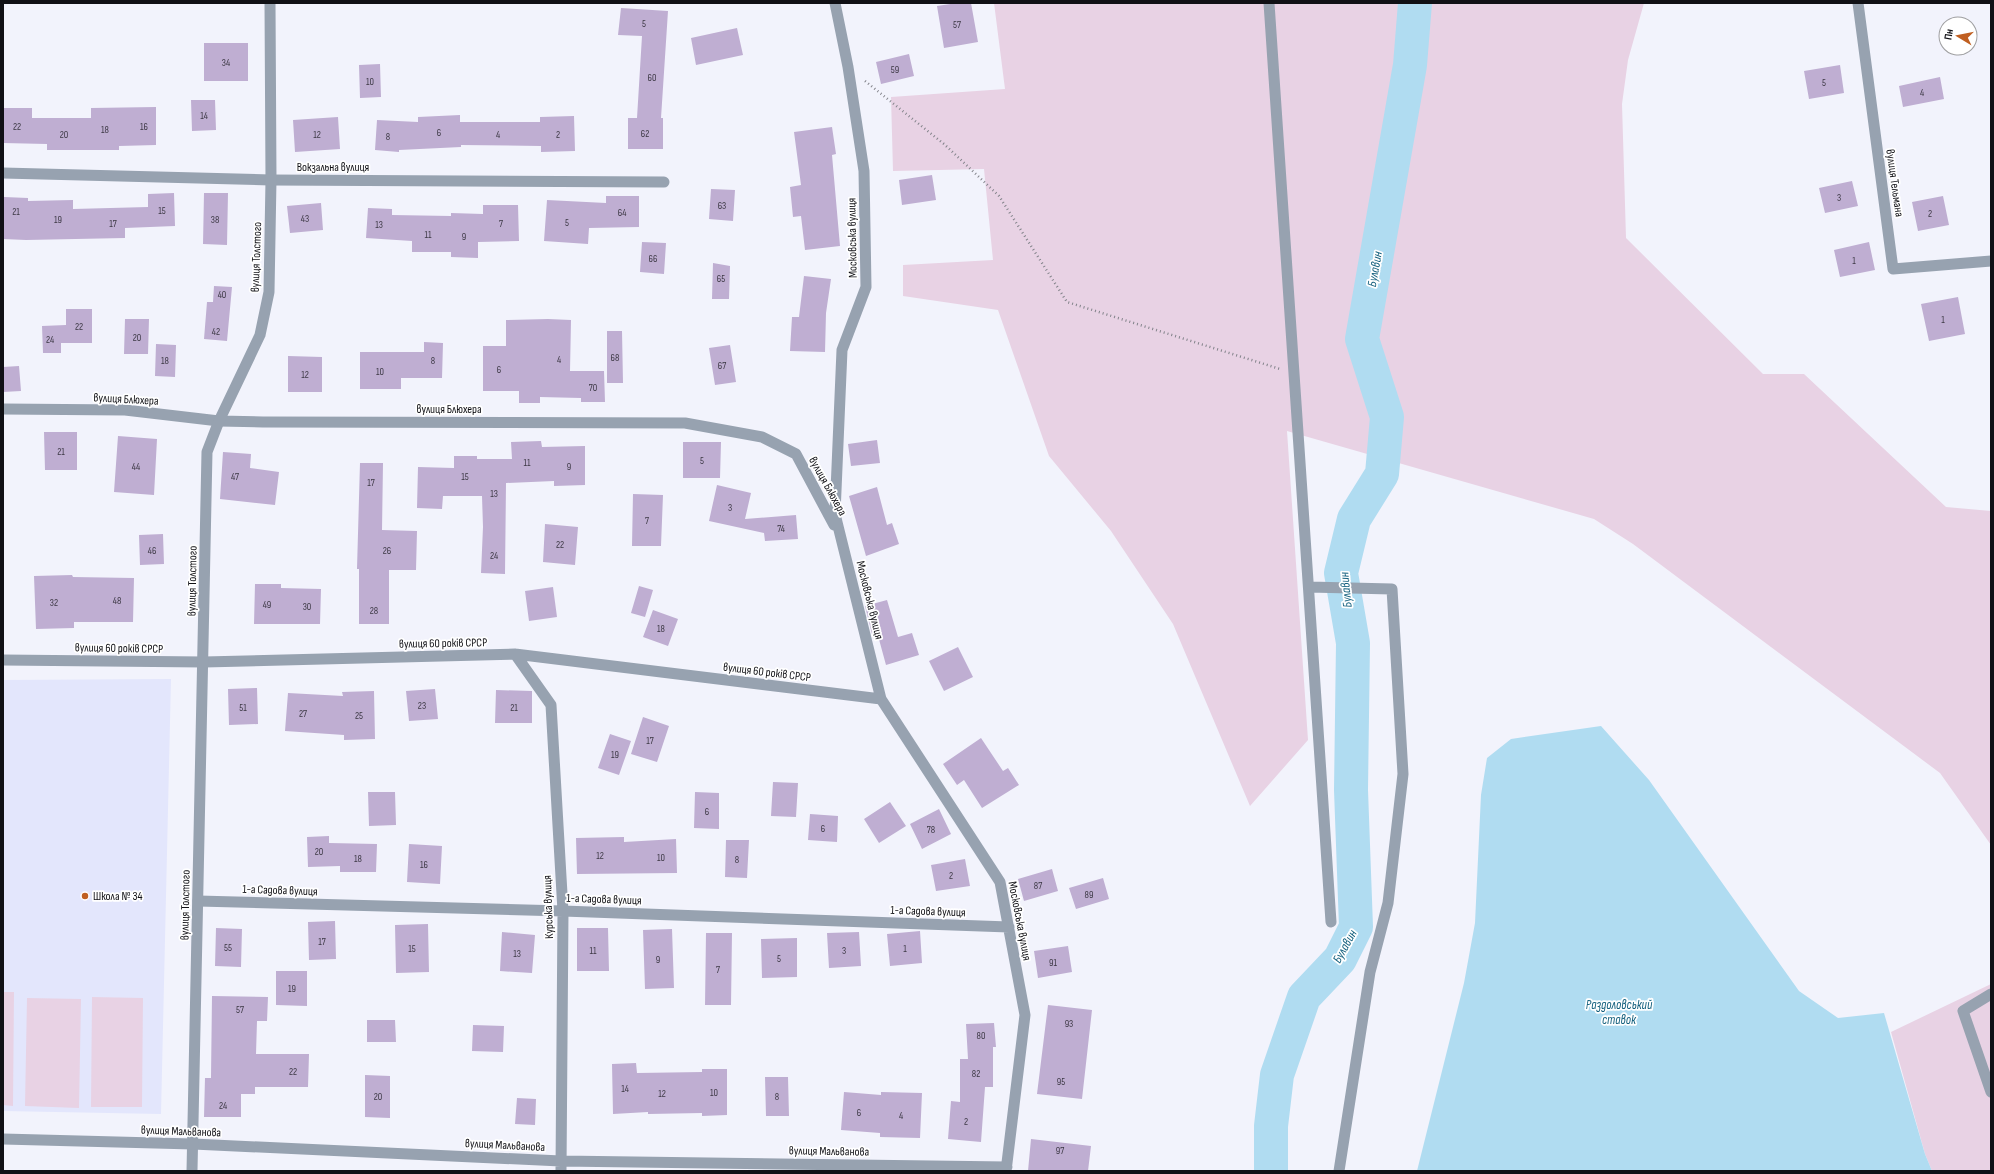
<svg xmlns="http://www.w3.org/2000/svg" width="1994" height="1174" font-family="'Sofia Sans Condensed',sans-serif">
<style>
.built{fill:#e3e6fc}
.green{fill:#e8d2e4}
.water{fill:#b0dcf1}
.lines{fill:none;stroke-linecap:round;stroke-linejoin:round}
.river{stroke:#b0dcf1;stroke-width:34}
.building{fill:#bfaed2}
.path{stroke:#82838a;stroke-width:2.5;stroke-dasharray:1 3;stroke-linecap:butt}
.service{stroke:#97a2b0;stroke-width:11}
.minor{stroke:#97a2b0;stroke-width:11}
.tertiary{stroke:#97a2b0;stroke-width:11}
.poi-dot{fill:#c05f21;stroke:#fff;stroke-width:1.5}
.labels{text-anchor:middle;stroke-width:3.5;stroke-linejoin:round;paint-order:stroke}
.number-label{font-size:10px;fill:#3c3844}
.street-label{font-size:12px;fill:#101015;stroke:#fff}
.poi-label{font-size:12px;fill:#101015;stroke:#fff;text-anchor:start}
.water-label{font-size:13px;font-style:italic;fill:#14607e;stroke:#fff}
</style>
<rect width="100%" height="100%" fill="#f2f3fc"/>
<path class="built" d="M 171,679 L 161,1114 L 3,1111 L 3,680 Z"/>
<path class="green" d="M 994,3 L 1644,3 L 1628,60 L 1622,104 L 1626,238 L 1763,374 L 1804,374 L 1946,507 L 1991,511 L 1991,845 L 1940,773 L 1633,544 L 1594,519 L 1287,431 L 1308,740 L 1250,806 L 1173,624 L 1111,531 L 1049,456 L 998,310 L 903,296 L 903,265 L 993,260 L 984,169 L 893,171 L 891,97 L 1005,89 Z
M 1991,984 L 1991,1171 L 1932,1171 L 1925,1154 L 1891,1032 Z
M 3,992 L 14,992 L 13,1106 L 3,1105 Z
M 92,997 L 143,998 L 142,1107 L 91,1107 Z
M 27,998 L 81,999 L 79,1108 L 25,1106 Z"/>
<path class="water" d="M 1601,726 L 1649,780 L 1799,991 L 1838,1018 L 1884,1013 L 1925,1154 L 1932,1171 L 1417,1171 L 1464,983 L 1475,923 L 1481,795 L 1487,758 L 1511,739 Z"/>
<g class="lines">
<path class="river" d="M 1271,1171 L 1271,1126 L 1277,1075 L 1304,997 L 1340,959 L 1356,927 L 1351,790 L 1353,643 L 1341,573 L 1354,519 L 1382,474 L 1387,417 L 1362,339 L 1410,65 L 1415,3"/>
</g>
<path class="building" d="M 957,3 L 971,3 L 978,42 L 944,48 L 937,6 Z
M 621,8 L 668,11 L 661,118 L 663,118 L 663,149 L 628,149 L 628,118 L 637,118 L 642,36 L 618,35 Z
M 737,28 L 743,55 L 696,65 L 691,38 Z
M 204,43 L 248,43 L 248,81 L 204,81 Z
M 909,54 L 914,76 L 881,84 L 876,62 Z
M 380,64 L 381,97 L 360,98 L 359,65 Z
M 1840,65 L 1844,93 L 1809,99 L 1804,71 Z
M 1940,77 L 1944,99 L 1903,107 L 1899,86 Z
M 191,100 L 215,100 L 216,130 L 192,131 Z
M 156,107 L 156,145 L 119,146 L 119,150 L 47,150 L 47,144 L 3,143 L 3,108 L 32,108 L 32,118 L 91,118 L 91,108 Z
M 460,115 L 460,122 L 540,122 L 540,117 L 574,116 L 575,151 L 541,152 L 541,146 L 461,145 L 461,147 L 399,150 L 399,152 L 375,150 L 377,120 L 418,122 L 418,117 Z
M 338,117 L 340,149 L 295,152 L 293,120 Z
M 832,127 L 836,154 L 832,155 L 840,246 L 805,250 L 801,216 L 793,217 L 790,187 L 801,185 L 794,132 Z
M 932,175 L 936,200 L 902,205 L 899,180 Z
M 1852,181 L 1858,206 L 1825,213 L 1819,188 Z
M 711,189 L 735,190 L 733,221 L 709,219 Z
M 174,193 L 175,226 L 125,228 L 125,238 L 26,240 L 3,239 L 4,197 L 28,198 L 28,201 L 73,200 L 73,209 L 148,207 L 148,194 Z
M 204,193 L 228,193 L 227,245 L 203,244 Z
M 606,196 L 639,196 L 639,227 L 589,228 L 588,244 L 544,241 L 547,200 L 606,203 Z
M 1943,196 L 1949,225 L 1918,231 L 1912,202 Z
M 321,203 L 323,230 L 290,233 L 287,206 Z
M 483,205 L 518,205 L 519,241 L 478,242 L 478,258 L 451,257 L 451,252 L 412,252 L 412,241 L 366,238 L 368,208 L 392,209 L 392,215 L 451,216 L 451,213 L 483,214 Z
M 642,242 L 666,243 L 664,274 L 640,272 Z
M 1869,242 L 1875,270 L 1840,277 L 1834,250 Z
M 713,263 L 730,266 L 729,299 L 712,299 Z
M 804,276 L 831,279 L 826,313 L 825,352 L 790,351 L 792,317 L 799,317 Z
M 214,286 L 232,287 L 227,341 L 204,339 L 207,302 L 213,302 Z
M 1958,297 L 1965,334 L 1929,341 L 1921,304 Z
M 66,309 L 92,309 L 92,343 L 61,343 L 61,353 L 43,353 L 42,326 L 66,325 Z
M 125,319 L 149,319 L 148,354 L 124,354 Z
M 548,319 L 571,320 L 570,371 L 604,371 L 605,402 L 581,402 L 581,398 L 540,397 L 540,403 L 519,403 L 519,391 L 483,391 L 483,346 L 506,346 L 506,320 Z
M 607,331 L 622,331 L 623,383 L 607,383 Z
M 424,342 L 443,343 L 442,378 L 401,378 L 401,389 L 360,389 L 360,352 L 424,352 Z
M 156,344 L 176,345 L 175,377 L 155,376 Z
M 730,345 L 736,382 L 715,385 L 709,348 Z
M 288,356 L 322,357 L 322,392 L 288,392 Z
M 19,366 L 21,391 L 3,392 L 3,367 Z
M 44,432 L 77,432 L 77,470 L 45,470 Z
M 118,436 L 157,439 L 154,495 L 114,492 Z
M 877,440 L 880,463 L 851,466 L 848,444 Z
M 541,441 L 542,447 L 585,446 L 585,485 L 554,486 L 554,481 L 506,483 L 505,574 L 481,573 L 483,527 L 482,496 L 443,496 L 442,509 L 417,508 L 418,467 L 454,468 L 454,456 L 477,456 L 477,459 L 512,459 L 511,442 Z
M 683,442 L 721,442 L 720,478 L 683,478 Z
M 223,452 L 251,454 L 250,468 L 279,472 L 275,505 L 220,499 Z
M 360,463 L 383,463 L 382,530 L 417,531 L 416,570 L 389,570 L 389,624 L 359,624 L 359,569 L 357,569 Z
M 717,485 L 751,493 L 745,519 L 796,515 L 798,539 L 765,541 L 764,533 L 709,521 Z
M 877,487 L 887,525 L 892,523 L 899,544 L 866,556 L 849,496 Z
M 633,494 L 663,495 L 661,546 L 632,546 Z
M 545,524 L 578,527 L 575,565 L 543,562 Z
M 163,534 L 164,564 L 140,565 L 139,535 Z
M 72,575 L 73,577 L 134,578 L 133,622 L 74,622 L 74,628 L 36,629 L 34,576 Z
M 255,584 L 281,584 L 281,588 L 321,589 L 320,624 L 254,624 Z
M 639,586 L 653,590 L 645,617 L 631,613 Z
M 553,587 L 557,617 L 529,621 L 525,591 Z
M 887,600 L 898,637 L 912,633 L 919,655 L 886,665 L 877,632 L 872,634 L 865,606 Z
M 653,610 L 678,619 L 668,646 L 643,637 Z
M 958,647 L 973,677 L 944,691 L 929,661 Z
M 257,688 L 258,724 L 229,725 L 228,689 Z
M 435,689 L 438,719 L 409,721 L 406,691 Z
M 496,690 L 532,691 L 532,723 L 495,723 Z
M 374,691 L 375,739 L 344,740 L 344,735 L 285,731 L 288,693 L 343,696 L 342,692 Z
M 643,717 L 669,726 L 657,762 L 631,754 Z
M 610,734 L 631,741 L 619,775 L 598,768 Z
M 981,738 L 1003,771 L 1008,768 L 1019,785 L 982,808 L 964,780 L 957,785 L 943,764 Z
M 773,782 L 798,783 L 796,817 L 771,816 Z
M 368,792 L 395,792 L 396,825 L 369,826 Z
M 695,792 L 719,793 L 719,829 L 694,828 Z
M 890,802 L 906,826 L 879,843 L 864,819 Z
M 939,809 L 951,834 L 922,849 L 910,824 Z
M 810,814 L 838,816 L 837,842 L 808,840 Z
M 329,836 L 329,843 L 377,844 L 376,872 L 340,872 L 340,866 L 308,867 L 307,837 Z
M 624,837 L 624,842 L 676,839 L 677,873 L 577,874 L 576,838 Z
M 726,840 L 749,840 L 747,878 L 725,877 Z
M 409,844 L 442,846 L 440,884 L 407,882 Z
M 965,859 L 970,886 L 936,891 L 931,865 Z
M 1052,869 L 1058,891 L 1024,901 L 1018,879 Z
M 1103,878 L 1109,899 L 1076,909 L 1069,888 Z
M 335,921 L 336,959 L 309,960 L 308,922 Z
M 428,924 L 429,972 L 396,973 L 395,925 Z
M 216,928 L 242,929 L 241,967 L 215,966 Z
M 577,928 L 608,928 L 609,971 L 577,971 Z
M 672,929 L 674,988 L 645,989 L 643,930 Z
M 920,931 L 922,963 L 890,966 L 887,934 Z
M 502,932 L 535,935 L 532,973 L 500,971 Z
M 859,932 L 861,966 L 829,968 L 827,933 Z
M 706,933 L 732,933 L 731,1005 L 705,1005 Z
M 797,938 L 797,977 L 762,978 L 761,939 Z
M 1068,946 L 1072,972 L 1038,978 L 1034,951 Z
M 276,971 L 307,971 L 307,1006 L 276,1005 Z
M 212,996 L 268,997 L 267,1021 L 257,1021 L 256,1054 L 309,1054 L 308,1087 L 255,1087 L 255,1094 L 241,1094 L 241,1117 L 204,1117 L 205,1078 L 211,1078 Z
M 1048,1005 L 1092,1010 L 1082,1099 L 1037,1094 Z
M 367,1020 L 395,1020 L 396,1042 L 367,1042 Z
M 994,1023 L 996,1047 L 993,1047 L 993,1087 L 985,1087 L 981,1142 L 948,1139 L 951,1101 L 960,1102 L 960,1059 L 968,1059 L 966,1024 Z
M 473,1025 L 504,1026 L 503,1052 L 472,1051 Z
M 636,1063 L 637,1073 L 702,1072 L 702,1069 L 727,1069 L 727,1115 L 702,1116 L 702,1113 L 648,1114 L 648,1112 L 613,1114 L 612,1064 Z
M 365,1075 L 390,1076 L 390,1118 L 365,1117 Z
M 765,1077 L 788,1077 L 789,1116 L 766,1116 Z
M 844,1092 L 881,1095 L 881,1092 L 922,1093 L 920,1138 L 880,1137 L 880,1133 L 841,1130 Z
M 517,1098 L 536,1099 L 535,1125 L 515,1124 Z
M 1031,1139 L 1091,1146 L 1088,1171 L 1028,1171 Z"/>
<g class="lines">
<path class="path" d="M 865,81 L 944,144 L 999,196 L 1067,302 L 1280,369"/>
<path class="service" d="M 1269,3 L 1331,922
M 1309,587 L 1392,589 L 1403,774 L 1388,903 L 1370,972 L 1339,1171"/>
<path class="minor" d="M 835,3 L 848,67 L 864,171 L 866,287 L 842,350 L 835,514 L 881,699 L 1000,882 L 1025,1015 L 1006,1171
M 1858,3 L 1893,269 L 1991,261
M 3,173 L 271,180 L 664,182
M 3,409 L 125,410 L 219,421 L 263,422 L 685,423 L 762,437 L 796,454 L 834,525
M 515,654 L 551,705 L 563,911 L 561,1171
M 3,660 L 204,662 L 515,654 L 881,699
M 198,901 L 563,911 L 1009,927
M 1991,994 L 1963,1011 L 1991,1092
M 3,1139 L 193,1144 L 561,1161 L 1007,1167"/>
<path class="tertiary" d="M 192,1171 L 207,452 L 219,421 L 260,335 L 269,292 L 271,180 L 270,3"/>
</g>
<circle class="poi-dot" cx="85" cy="896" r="4"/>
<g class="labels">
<g class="number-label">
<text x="644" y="27">5</text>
<text x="957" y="28">57</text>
<text x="226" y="66">34</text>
<text x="895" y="73">59</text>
<text x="652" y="81">60</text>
<text x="370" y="85">10</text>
<text x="1824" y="86">5</text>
<text x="1922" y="96">4</text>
<text x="204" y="119">14</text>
<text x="17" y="130">22</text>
<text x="144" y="130">16</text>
<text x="105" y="133">18</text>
<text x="439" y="136">6</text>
<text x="645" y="137">62</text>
<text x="64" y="138">20</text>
<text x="317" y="138">12</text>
<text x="498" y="138">4</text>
<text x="558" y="138">2</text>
<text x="388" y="140">8</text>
<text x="1839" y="201">3</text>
<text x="722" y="209">63</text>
<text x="162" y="214">15</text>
<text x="16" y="215">21</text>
<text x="622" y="216">64</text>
<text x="1930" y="217">2</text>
<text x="305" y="222">43</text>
<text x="58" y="223">19</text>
<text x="215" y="223">38</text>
<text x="567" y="226">5</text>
<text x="113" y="227">17</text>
<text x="501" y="227">7</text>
<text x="379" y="228">13</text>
<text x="428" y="238">11</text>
<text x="464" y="240">9</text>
<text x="653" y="262">66</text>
<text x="1854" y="264">1</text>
<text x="721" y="282">65</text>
<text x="222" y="298">40</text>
<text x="1943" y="323">1</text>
<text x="79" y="330">22</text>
<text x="216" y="335">42</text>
<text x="137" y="341">20</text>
<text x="50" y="343">24</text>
<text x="615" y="361">68</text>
<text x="559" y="363">4</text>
<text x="165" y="364">18</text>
<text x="433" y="364">8</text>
<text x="722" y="369">67</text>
<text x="499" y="373">6</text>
<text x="380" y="375">10</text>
<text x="305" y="378">12</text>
<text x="593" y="391">70</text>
<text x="61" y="455">21</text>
<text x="702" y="464">5</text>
<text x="527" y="466">11</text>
<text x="136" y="470">44</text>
<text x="569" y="470">9</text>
<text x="235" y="480">47</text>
<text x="465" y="480">15</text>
<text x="371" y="486">17</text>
<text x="494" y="497">13</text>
<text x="730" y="511">3</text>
<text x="647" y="524">7</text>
<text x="781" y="532">74</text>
<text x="560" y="548">22</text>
<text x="152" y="554">46</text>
<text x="387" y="554">26</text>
<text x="494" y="559">24</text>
<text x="117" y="604">48</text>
<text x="54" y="606">32</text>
<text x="267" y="608">49</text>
<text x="307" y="610">30</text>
<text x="374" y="614">28</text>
<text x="661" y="632">18</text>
<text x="422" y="709">23</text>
<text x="243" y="711">51</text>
<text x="514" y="711">21</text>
<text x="303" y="717">27</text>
<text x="359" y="719">25</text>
<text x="650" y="744">17</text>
<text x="615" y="758">19</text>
<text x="707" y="815">6</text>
<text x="823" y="832">6</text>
<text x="931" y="833">78</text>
<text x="319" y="855">20</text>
<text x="600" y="859">12</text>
<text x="661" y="861">10</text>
<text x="358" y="862">18</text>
<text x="737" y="863">8</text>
<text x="424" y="868">16</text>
<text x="951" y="879">2</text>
<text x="1038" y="889">87</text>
<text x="1089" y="898">89</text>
<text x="322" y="945">17</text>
<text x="228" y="951">55</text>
<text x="412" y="952">15</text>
<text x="905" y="952">1</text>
<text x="593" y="954">11</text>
<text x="844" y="954">3</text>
<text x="517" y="957">13</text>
<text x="779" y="962">5</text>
<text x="658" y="963">9</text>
<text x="1053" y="966">91</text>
<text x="718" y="973">7</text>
<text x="292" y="992">19</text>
<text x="240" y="1013">57</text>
<text x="1069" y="1027">93</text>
<text x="981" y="1039">80</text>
<text x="293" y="1075">22</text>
<text x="976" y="1077">82</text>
<text x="1061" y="1085">95</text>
<text x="625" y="1092">14</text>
<text x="714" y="1096">10</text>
<text x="662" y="1097">12</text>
<text x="378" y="1100">20</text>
<text x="777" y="1100">8</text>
<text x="223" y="1109">24</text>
<text x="859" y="1116">6</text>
<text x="901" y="1119">4</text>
<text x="966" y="1125">2</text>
<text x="1060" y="1154">97</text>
</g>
<g class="street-label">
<text x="333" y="171">Вокзальна вулиця</text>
<text transform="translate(1895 183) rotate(82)" y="4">вулиця Тельмана</text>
<text transform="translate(852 238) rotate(-91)" y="4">Московська вулиця</text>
<text transform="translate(256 257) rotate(-88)" y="4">вулиця Толстого</text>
<text transform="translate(126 399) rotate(3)" y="4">вулиця Блюхера</text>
<text x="449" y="413">вулиця Блюхера</text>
<text transform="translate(828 486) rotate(61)" y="4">вулиця Блюхера</text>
<text transform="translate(192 581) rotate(-89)" y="4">вулиця Толстого</text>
<text transform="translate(870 600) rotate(76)" y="4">Московська вулиця</text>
<text transform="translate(443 643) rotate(-1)" y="4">вулиця 60 років СРСР</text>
<text transform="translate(119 648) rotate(1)" y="4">вулиця 60 років СРСР</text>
<text transform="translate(767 672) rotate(7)" y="4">вулиця 60 років СРСР</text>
<text transform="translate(280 890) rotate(2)" y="4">1-а Садова вулиця</text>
<text transform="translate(604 899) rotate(2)" y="4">1-а Садова вулиця</text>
<text transform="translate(185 905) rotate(-89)" y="4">вулиця Толстого</text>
<text transform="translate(548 907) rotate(-92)" y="4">Курська вулиця</text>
<text transform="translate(928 911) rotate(2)" y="4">1-а Садова вулиця</text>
<text transform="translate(1020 921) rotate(79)" y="4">Московська вулиця</text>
<text transform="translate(181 1131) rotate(2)" y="4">вулиця Мальванова</text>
<text transform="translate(505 1145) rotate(3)" y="4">вулиця Мальванова</text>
<text transform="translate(829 1151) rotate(1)" y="4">вулиця Мальванова</text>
</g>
<g class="poi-label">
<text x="93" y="900">Школа № 34</text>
</g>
<g class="water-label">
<text transform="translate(1374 269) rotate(-80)" y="5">Булавин</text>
<text transform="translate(1345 590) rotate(-96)" y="5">Булавин</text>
<text transform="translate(1344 946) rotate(-61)" y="5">Булавин</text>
<text x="1619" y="1009">Раздоловський<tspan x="1619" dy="15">ставок</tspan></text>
</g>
</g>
<rect width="1994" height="1174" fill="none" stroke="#101015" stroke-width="8"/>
<g transform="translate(1958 36) rotate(280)"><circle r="19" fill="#ffffff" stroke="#9f9fa1"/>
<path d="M0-3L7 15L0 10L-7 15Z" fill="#c05f21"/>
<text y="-6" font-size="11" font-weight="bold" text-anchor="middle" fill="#101015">Пн</text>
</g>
</svg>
